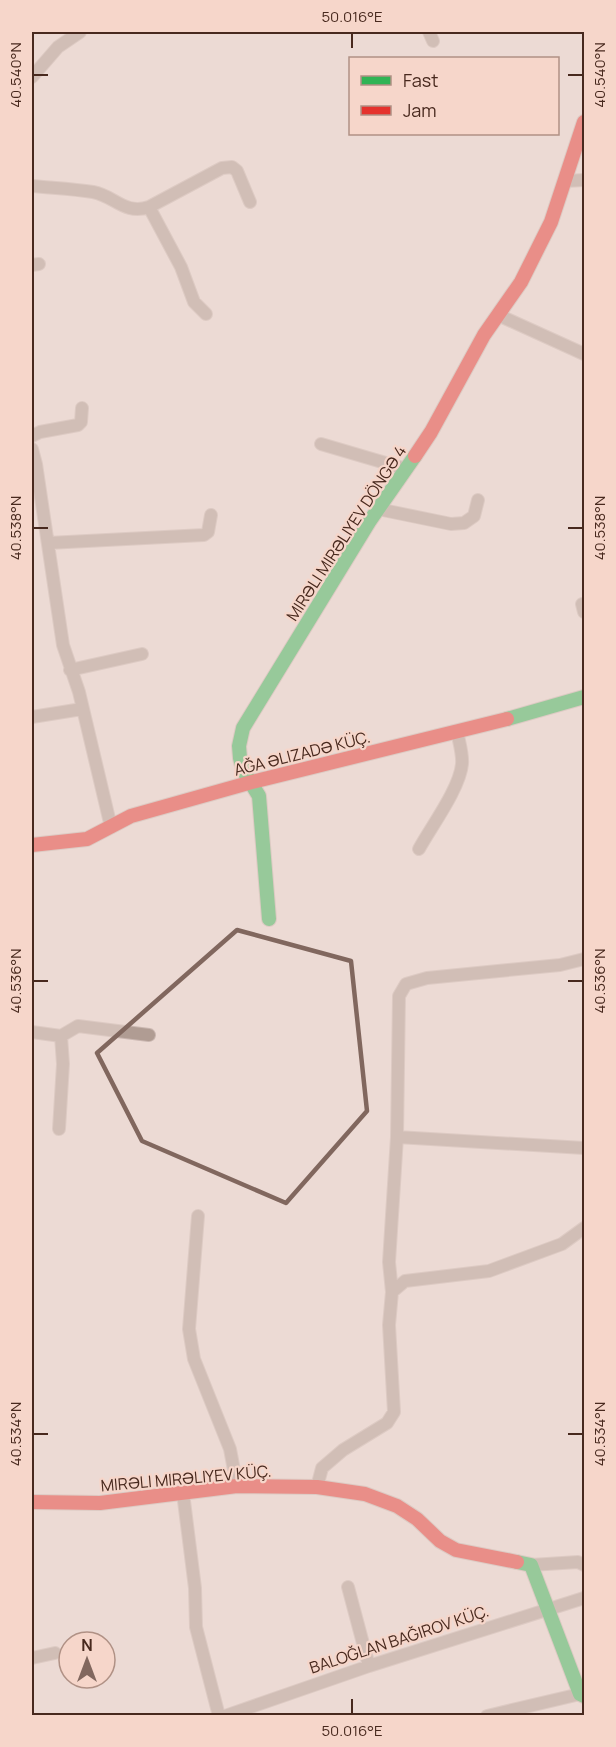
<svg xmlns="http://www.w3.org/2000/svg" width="616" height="1747" font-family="Manrope,sans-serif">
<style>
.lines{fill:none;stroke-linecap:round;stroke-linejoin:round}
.street-casing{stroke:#cab7b1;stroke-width:14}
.fast-casing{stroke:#cab7b1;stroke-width:16}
.jam-casing{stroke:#cab7b1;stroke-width:16}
.street{stroke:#b09c93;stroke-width:12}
.fast{stroke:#30b455;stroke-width:14}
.jam{stroke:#e5322d;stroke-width:14}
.marked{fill:none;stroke:#81675e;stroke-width:4.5;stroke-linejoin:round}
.ticks{fill:none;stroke:#48291e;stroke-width:2}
.labels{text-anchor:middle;stroke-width:4.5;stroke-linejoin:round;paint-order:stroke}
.street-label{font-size:16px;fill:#48291e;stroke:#f6d6ca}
.neatline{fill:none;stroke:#48291e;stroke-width:2}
.ticks-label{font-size:15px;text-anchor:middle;fill:#48291e}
</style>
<rect width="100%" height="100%" fill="#ecdad4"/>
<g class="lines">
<g class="street-casing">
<path id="street" d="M 429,32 L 433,41
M 32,77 L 58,47 L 80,32
M 566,181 L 584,180
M 32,186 C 52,188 73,189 93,192 C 115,196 124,215 149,207 L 222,168 L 232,167 L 237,171 L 250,202
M 149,207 L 181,267 L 194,302 L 206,314
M 32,265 L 39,264
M 498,315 L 584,354
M 32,436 L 40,432 L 78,425 L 81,422 L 82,408
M 321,444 L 406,469
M 32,449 L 36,464 L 63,645 L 79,692 L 111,827
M 378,509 L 451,524 L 464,523 L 474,516 L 478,500
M 48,543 L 204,535 L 208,532 L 211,515
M 582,604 L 584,612
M 70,670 L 142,654
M 32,717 L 82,709
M 419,849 C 431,827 460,788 462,764 C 463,754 459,742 457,731
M 32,1032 L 61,1036 L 78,1026 L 149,1035
M 59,1129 L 63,1064 L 61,1036
M 397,1137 L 584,1148
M 198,1216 L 189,1329 L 194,1359 L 230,1449 L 237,1486
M 392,1292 L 389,1262 L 397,1137 L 399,996 L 406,984 L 427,978 L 560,965 L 584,959
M 317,1487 L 322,1468 L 343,1450 L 387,1423 L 394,1412 L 389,1325 L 392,1292 L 405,1281 L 489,1271 L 562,1244 L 584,1228
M 183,1493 L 195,1588 L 196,1627 L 219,1716
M 531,1565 L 578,1562 L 584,1565
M 348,1587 L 369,1666
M 32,1658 L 55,1653
M 225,1716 L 369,1666 L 584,1598
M 487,1716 L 580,1694"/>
</g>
<g class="fast-casing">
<path id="fast" d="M 507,719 L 584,697
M 269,919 L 259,796 L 243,770 L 240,758 L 239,746 L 243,728 L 369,522 L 415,456
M 517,1562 L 531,1565 L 580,1694 L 584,1696"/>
</g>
<g class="jam-casing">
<path id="jam" d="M 415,456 L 431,432 L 484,335 L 521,282 L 551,222 L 584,122
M 32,845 L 87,839 L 131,816 L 252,782 L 507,719
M 32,1502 L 100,1503 L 237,1486 L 317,1487 L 365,1494 L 397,1506 L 417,1519 L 440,1541 L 456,1550 L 517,1562"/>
</g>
<use href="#street" class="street"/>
<use href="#fast" class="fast"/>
<use href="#jam" class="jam"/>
</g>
<path d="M0 0H616V1747H0ZM 237,930 L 351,961 L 367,1111 L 286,1203 L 142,1141 L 97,1053 Z" fill="#ecdad4" fill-opacity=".55" fill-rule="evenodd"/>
<path class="marked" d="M 237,930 L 351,961 L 367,1111 L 286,1203 L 142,1141 L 97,1053 Z"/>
<path class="ticks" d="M 352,33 L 352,48M 33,75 L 48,75M 568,75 L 583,75M 33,528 L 48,528M 568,528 L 583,528M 33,981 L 48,981M 568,981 L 583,981M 33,1434 L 48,1434M 568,1434 L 583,1434M 352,1699 L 352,1714"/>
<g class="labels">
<g class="street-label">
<text transform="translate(346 533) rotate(-57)" y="6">MIRƏLI MIRƏLIYEV DÖNGƏ 4</text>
<text transform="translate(302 753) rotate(-14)" y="6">AĞA ƏLIZADƏ KÜÇ.</text>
<text transform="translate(186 1478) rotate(-5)" y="6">MIRƏLI MIRƏLIYEV KÜÇ.</text>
<text transform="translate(399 1639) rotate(-18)" y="6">BALOĞLAN BAĞIROV KÜÇ.</text>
</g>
</g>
<rect width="616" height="1747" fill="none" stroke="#f6d6ca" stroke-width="66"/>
<rect x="349" y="57" width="210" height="78" fill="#f6d6ca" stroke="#b09185" stroke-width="1.5"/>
<rect x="361" y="76" width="30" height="9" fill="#30b455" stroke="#b09185" stroke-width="1.5"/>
<text x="403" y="87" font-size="18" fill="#48291e">Fast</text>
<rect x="361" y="106" width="30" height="9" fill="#e5322d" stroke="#b09185" stroke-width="1.5"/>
<text x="403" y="117" font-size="18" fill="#48291e">Jam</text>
<g transform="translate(87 1660)"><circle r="28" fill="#f6d6ca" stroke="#b09185" stroke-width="1.5"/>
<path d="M0-4.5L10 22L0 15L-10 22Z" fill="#81675e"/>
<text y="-9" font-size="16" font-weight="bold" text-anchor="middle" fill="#48291e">N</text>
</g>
<rect x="33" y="33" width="550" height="1681" class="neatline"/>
<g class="ticks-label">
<text x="352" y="22">50.016°E</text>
<text transform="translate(16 75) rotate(-90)" y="5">40.540°N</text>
<text transform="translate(600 75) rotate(-90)" y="5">40.540°N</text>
<text transform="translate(16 528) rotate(-90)" y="5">40.538°N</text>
<text transform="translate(600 528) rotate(-90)" y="5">40.538°N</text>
<text transform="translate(16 981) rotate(-90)" y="5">40.536°N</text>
<text transform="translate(600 981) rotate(-90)" y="5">40.536°N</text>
<text transform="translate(16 1434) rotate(-90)" y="5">40.534°N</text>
<text transform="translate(600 1434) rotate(-90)" y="5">40.534°N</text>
<text x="352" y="1736">50.016°E</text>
</g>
</svg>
